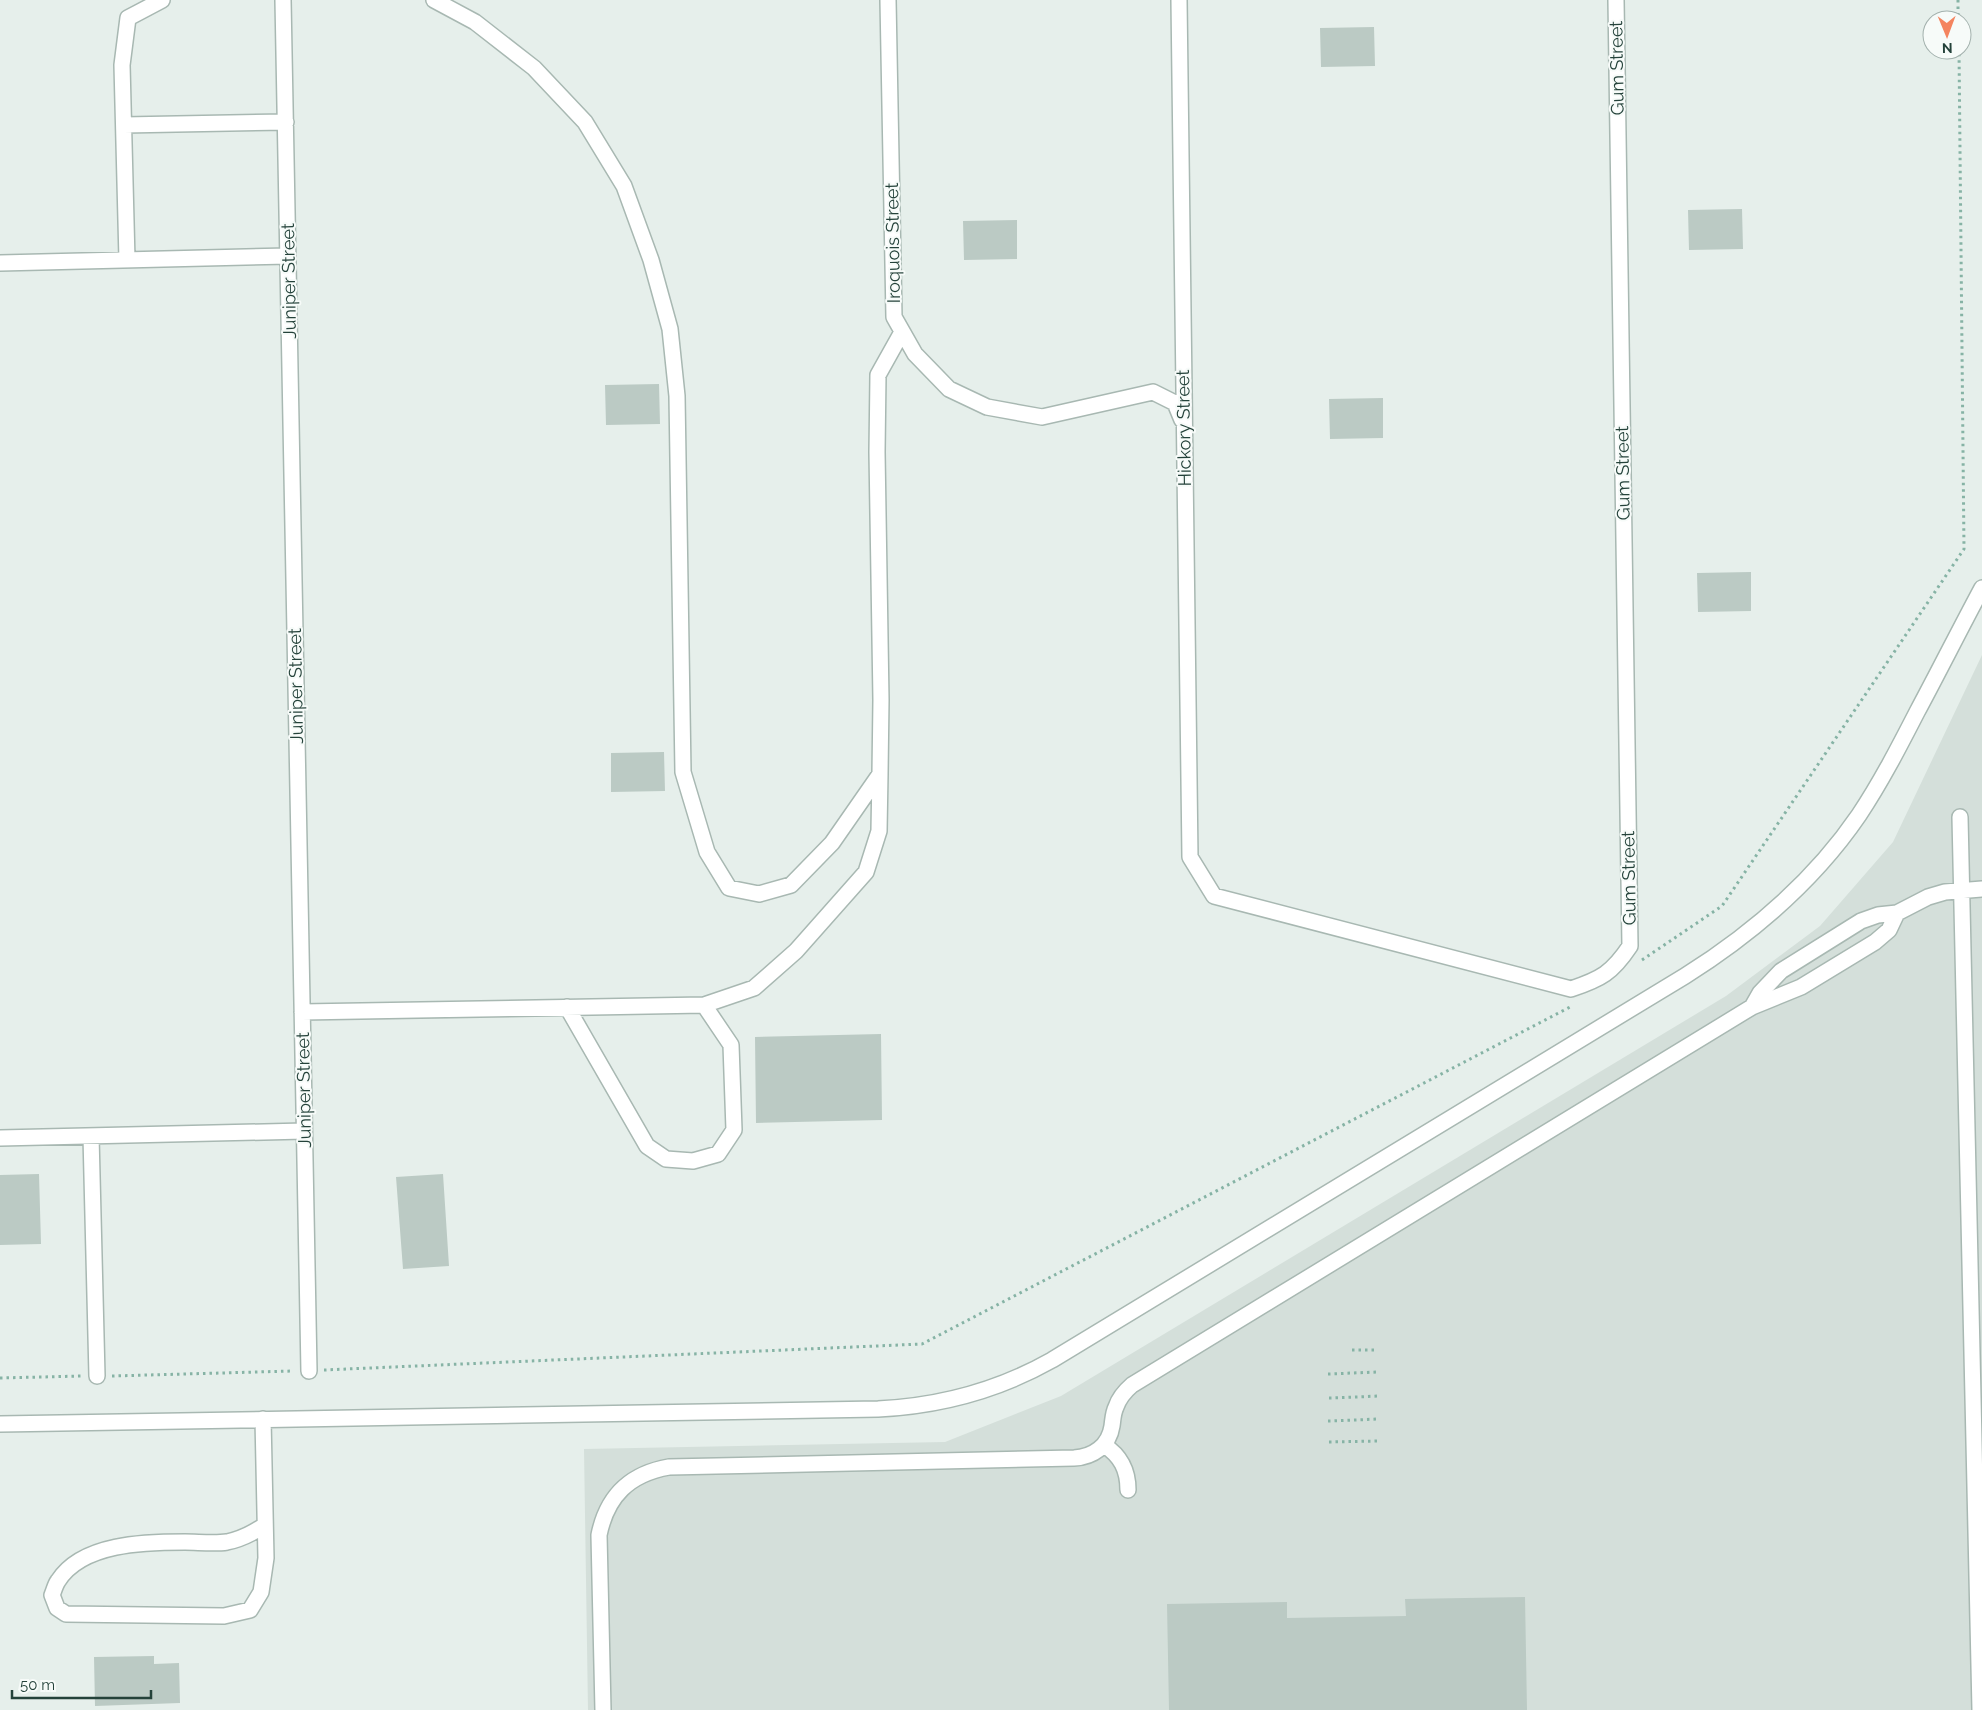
<svg xmlns="http://www.w3.org/2000/svg" width="1982" height="1710" font-family="Raleway,sans-serif">
<style>
.built{fill:#d4dfda}
.building{fill:#bbcac4}
.lines{fill:none;stroke-linecap:round;stroke-linejoin:round}
.minor-casing{stroke:#a8b8b2;stroke-width:18}
.path{stroke:#86b3a5;stroke-width:3;stroke-dasharray:2.5 4;stroke-linecap:butt}
.minor{stroke:#fff;stroke-width:15}
.labels{text-anchor:middle;stroke-width:4;stroke-linejoin:round;paint-order:stroke}
.street-label{font-size:18px;fill:#24423a;stroke:#f7fbf9}
</style>
<rect width="100%" height="100%" fill="#e6efeb"/>
<path class="built" d="M 1982,655 L 1982,1710 L 588,1710 L 584,1449 L 945,1442 L 1061,1396 L 1726,996 L 1820,926 L 1893,842 Z"/>
<path class="building" d="M 1374,27 L 1375,66 L 1321,67 L 1320,28 Z
M 1742,209 L 1743,249 L 1689,250 L 1688,210 Z
M 1017,220 L 1017,259 L 964,260 L 963,221 Z
M 659,384 L 660,424 L 606,425 L 605,385 Z
M 1383,398 L 1383,438 L 1330,439 L 1329,399 Z
M 1751,572 L 1751,611 L 1698,612 L 1697,573 Z
M 664,752 L 665,791 L 611,792 L 611,753 Z
M 881,1034 L 882,1120 L 756,1123 L 755,1037 Z
M 39,1174 L 41,1244 L 0,1245 L 0,1175 Z
M 443,1174 L 449,1266 L 403,1269 L 396,1177 Z
M 1525,1597 L 1527,1710 L 1169,1710 L 1167,1604 L 1287,1602 L 1287,1618 L 1406,1616 L 1405,1599 Z
M 154,1656 L 154,1664 L 179,1663 L 180,1703 L 95,1706 L 94,1657 Z"/>
<g class="lines">
<g class="minor-casing">
<path id="minor" d="M 283,0 L 309,1371
M 434,0 L 475,22 L 534,68 L 585,122 L 624,186 L 651,260 L 670,329 L 677,396 L 683,772 L 707,852 L 729,888 L 759,894 L 791,885 L 832,843 L 880,774 L 881,700 L 877,452 L 878,375 L 902,332
M 888,0 L 894,317 L 915,354 L 949,389 L 987,407 L 1042,417 L 1153,392 L 1175,403 L 1182,420
M 1179,0 L 1190,857 L 1214,896 L 1571,989 C 1601,979 1612,973 1630,946 L 1616,0
M 124,125 L 286,122
M 127,260 L 122,65 L 128,18 L 162,0
M 0,263 L 288,256
M 1960,817 L 1980,1710
M 704,1005 L 754,988 L 796,951 L 866,872 L 879,831 L 880,774
M 1752,1007 L 1760,993 L 1781,971 L 1861,921 L 1878,915 L 1897,913 L 1928,897 L 1945,892 L 1982,889
M 302,1012 L 704,1005 L 731,1045 L 734,1130 L 718,1154 L 693,1161 L 666,1159 L 647,1146 L 567,1007
M 91,1136 L 97,1376
M 0,1138 L 304,1131
M 263,1419 L 266,1558 L 261,1592 L 250,1610 L 224,1616 L 66,1614 L 57,1608 L 52,1595 C 54,1591 55,1585 58,1581 C 82,1543 145,1542 185,1542 C 198,1542 214,1544 227,1542 C 242,1539 253,1533 265,1525
M 0,1424 L 878,1409 C 940,1406 997,1391 1052,1360 L 1685,976 C 1753,933 1814,881 1859,815 C 1881,782 1899,747 1917,712 C 1939,671 1960,629 1982,588
M 1104,1445 C 1121,1456 1128,1470 1128,1490
M 603,1710 L 599,1535 C 607,1496 629,1474 669,1467 L 1074,1458 C 1093,1457 1109,1446 1112,1426 C 1113,1419 1113,1413 1116,1407 C 1119,1398 1125,1391 1132,1385 L 1752,1007 L 1801,987 L 1875,942 L 1889,930 L 1897,913"/>
</g>
<path class="path" d="M 1958,0 L 1958,20
M 1642,960 L 1722,906 L 1964,549 L 1959,50
M 1352,1350 L 1377,1350
M 324,1370 L 922,1344 L 1572,1006
M 1328,1374 L 1378,1372
M 112,1376 L 293,1371
M 0,1378 L 81,1376
M 1329,1398 L 1380,1396
M 1328,1421 L 1379,1419
M 1329,1442 L 1379,1441"/>
<use href="#minor" class="minor"/>
</g>
<g class="labels">
<g class="street-label">
<text transform="translate(1617 68) rotate(-91)" y="6">Gum Street</text>
<text transform="translate(893 243) rotate(-91)" y="6">Iroquois Street</text>
<text transform="translate(289 281) rotate(-91)" y="6">Juniper Street</text>
<text transform="translate(1184 428) rotate(-91)" y="6">Hickory Street</text>
<text transform="translate(1623 473) rotate(-91)" y="6">Gum Street</text>
<text transform="translate(296 686) rotate(-91)" y="6">Juniper Street</text>
<text transform="translate(1629 878) rotate(-91)" y="6">Gum Street</text>
<text transform="translate(304 1090) rotate(-91)" y="6">Juniper Street</text>
</g>
</g>
<g transform="translate(1947 35) rotate(179)"><circle r="24" fill="#f7fbf9" stroke="#a3b1ad"/>
<path d="M0-4L9 19L0 12L-9 19Z" fill="#f4845f"/>
<text y="-8" font-size="14" font-weight="bold" text-anchor="middle" fill="#24423a">N</text>
</g>
<path d="M12 1690v8h139v-8" fill="none" stroke="#24423a" stroke-width="2.5"/>
<text x="20" y="1690" font-size="15" fill="#24423a" stroke="#f7fbf9" stroke-width="4" paint-order="stroke">50 m</text>
</svg>
